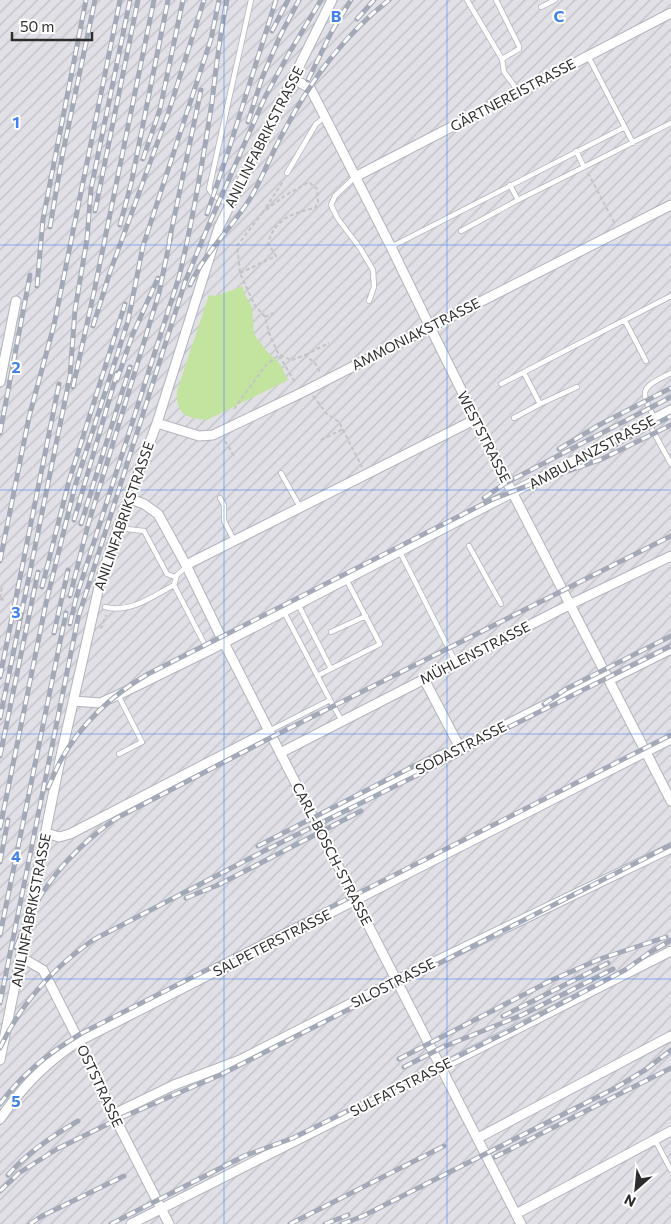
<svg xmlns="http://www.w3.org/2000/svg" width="671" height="1224" font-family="Commissioner,sans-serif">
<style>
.industrial{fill:url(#industrial-furrows)}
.grass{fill:#c3e49e}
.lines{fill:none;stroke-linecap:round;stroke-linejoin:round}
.service-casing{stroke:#b0b5bd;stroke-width:6}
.minor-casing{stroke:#b0b5bd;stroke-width:11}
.path{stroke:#c4c4c4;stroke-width:2;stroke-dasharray:4 2.5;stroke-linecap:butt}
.service{stroke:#fff;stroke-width:4.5}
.minor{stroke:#fff;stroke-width:9}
.rail-casing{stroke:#a3a9b7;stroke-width:5}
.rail{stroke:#fff;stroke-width:3;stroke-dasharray:9;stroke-linecap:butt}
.grid{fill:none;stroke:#4282ef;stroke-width:1;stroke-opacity:0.55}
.labels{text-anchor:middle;stroke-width:4;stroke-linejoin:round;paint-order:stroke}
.street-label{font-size:14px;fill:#2d2d2d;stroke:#fff}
.grid-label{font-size:16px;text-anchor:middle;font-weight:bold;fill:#4282ef;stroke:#fff;stroke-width:4;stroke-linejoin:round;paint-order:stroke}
</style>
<defs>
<pattern id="industrial-furrows" width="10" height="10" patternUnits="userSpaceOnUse" patternTransform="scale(1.25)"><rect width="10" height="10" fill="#e1e0e7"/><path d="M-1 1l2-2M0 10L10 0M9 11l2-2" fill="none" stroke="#c1c0c6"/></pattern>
</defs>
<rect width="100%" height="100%" fill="#eee6e0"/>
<path class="industrial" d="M 0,0 L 671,0 L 671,1224 L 0,1224 Z"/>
<path class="grass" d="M 243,286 L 244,293 L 252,307 L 254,334 L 265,349 L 280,364 L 288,380 L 207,420 C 185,418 176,414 177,391 L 209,295 L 216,296 Z"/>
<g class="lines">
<g class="service-casing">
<path id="service" d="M 467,0 L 502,59 L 504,72 L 519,92
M 496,0 L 519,46 L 519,49 L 502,59
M 541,7 L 555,0
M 588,56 L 633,143
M 584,167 L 671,123
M 287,173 L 316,124 L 325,117
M 355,177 L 335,196 L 331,205 L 338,219 L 360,248 L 373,270 L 374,287 L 369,301
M 510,185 L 518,200 L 584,167 L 576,151
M 229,205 L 213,195 L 209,189 L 251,0
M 461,231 L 518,200
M 391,247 L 625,127
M 625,321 L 646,361
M 501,384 L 671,296
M 540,404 L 577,387
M 514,418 L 540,404 L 524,373
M 655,419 C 638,388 642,388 671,373
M 648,422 L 671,464
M 281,473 L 300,507
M 220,498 L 224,505 L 224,521 L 234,540
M 118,528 L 144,531 L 167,574 L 175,577
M 469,546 L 501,604
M 400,552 L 456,663
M 186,567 L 177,575 L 174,585 L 208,651
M 298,604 L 331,669
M 105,607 C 130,614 153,596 174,585
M 331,632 L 366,616
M 317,676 L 380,644 L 346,579
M 118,695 L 142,742 L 119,754
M 330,700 L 342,721
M 269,731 L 330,700 L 284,612
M 655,1140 L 671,1170"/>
</g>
<g class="minor-casing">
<path id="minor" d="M 293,79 L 310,88 L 325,117 L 391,247 L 430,327 L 507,482 L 671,801
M 355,177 L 671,13
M 0,382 L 16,301
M 157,423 L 199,436 L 213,435 L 301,393 L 671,205
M 128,498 L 144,504 L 158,514 L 186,565 L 221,637 L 521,1224
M 186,565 L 476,419
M 424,679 L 460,748
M 609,680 L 671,649
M 73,701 L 100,703 L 118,695 L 208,651 L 671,410
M 280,753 L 571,604 L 671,556
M 316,822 L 606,674
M 46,833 L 59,837 L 70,834 L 269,731
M 21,957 L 43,970 L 79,1041 L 116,1120 L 169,1224
M 0,1060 L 60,760 L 101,578 L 118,528 L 157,423 L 219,227 L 332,0
M 114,1114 L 174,1085 L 240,1060 L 397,980 L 671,848
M 0,1119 C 22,1087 47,1061 79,1041 L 671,739
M 478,1138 L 671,1036
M 516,1214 L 671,1131
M 131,1224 L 671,951"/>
</g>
<path class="path" d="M 588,173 L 615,224
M 263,212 L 237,246 L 240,273 L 254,304 L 265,317 L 269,333 L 279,355 L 292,360 L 305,355 L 315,363 L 320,372
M 240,273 L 276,256 L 268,243 C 275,219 292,213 315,208 L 318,202 L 317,189 L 309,182 L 286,195 L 263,212 L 284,180
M 265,317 L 273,313
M 305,355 L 329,343
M 313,396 L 327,414 L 339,422 L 362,467
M 234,409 L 266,365 L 279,355 L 296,384
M 321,440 L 343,429
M 225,441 L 235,458
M 0,598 L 2,587
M 0,599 L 5,600
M 100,628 L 102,627 L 106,615"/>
<use href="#service" class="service"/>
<use href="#minor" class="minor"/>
<g class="rail-casing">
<path id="rail" d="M 357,19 L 374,0
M 272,31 L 288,0
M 308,80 L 332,31 L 351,0
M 248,122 L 262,78 L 280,36 L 299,0
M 143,159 L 160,109 L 183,0
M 95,211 L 138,0
M 207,214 L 229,149 L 276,0
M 120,225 L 131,184 L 168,0
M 50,227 L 62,157 L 95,0
M 169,242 L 201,90
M 190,285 C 205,252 232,228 251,197 C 263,177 271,154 283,133 C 310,81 343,36 389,0
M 37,286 L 43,219 L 86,0
M 93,326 L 110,272 L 169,111 L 204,0
M 117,380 L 132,336 L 158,278
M 73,387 L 94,292 L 154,0
M 0,433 L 30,275
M 559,449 L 599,425 L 671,388
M 588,459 L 671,416
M 484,498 L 504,484 L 671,397
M 74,520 L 117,373
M 81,524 L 130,367
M 0,561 L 29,417 L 54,325 L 120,0
M 42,587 L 69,481 L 125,304
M 70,596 L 88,525 L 159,293 L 171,235
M 70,624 L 76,598 L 179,277 C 193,220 203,160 212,102 C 216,67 220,34 227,0
M 54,633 L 68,570
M 0,677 L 59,384
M 544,704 L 566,689 L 671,636
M 0,718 L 70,376 L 75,310 L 87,239 L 91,189 L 130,0
M 0,756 L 38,572
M 48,788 C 52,779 56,769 61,760 C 81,724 112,695 148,674 L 491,500 L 529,485 L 602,459 L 671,425
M 0,828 L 46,603 L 75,486 L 128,321 L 143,246 L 211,39 L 219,0
M 258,846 L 445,750
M 0,862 L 8,820
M 186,898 L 218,885 L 361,811
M 0,935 L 66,613
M 16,948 C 35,892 68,853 115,819 L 272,737 L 671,536
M 0,1003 L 78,618 L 185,282 L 207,229 L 265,97 L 288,55 L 321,0
M 503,1016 L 608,963
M 0,1048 C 21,1003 53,968 93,940 L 264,851 L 456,756 L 487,738 L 671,646
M 399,1059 L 552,980 L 600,959 L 666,937
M 404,1067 L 443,1047 L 522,1015 L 613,969
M 0,1104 C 24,1072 49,1053 82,1033 L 671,735
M 495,1157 L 671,1068
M 8,1175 C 28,1152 52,1136 78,1121
M 0,1191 L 19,1173 L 57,1149 L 116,1120 L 220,1075 L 671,845
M 30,1224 L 42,1216 L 124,1176
M 111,1224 L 244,1156 L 293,1138 L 509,1031 L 625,970 L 649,953 L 671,940
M 290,1224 L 444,1146
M 325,1224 L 348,1215
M 342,1224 L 363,1216 L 617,1087 L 645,1070 L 671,1050"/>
</g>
<use href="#rail" class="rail"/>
</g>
<path class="grid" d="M 224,0 L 224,1224M 447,0 L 447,1224M 0,245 L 671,245M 0,490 L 671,490M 0,734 L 671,734M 0,979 L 671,979"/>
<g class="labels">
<g class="street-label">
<text transform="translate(513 95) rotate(-28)" y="5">GÄRTNEREISTRASSE</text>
<text transform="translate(264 137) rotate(-63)" y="5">ANILINFABRIKSTRASSE</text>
<text transform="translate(416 334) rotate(-27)" y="5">AMMONIAKSTRASSE</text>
<text transform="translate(484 437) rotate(63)" y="5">WESTSTRASSE</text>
<text transform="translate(592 452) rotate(-28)" y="5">AMBULANZSTRASSE</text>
<text transform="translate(124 516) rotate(-71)" y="5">ANILINFABRIKSTRASSE</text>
<text transform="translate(475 653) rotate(-27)" y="5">MÜHLENSTRASSE</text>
<text transform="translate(461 748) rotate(-27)" y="5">SODASTRASSE</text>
<text transform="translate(332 854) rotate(63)" y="5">CARL-BOSCH-STRASSE</text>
<text transform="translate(31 910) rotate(-79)" y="5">ANILINFABRIKSTRASSE</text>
<text transform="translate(272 943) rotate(-27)" y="5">SALPETERSTRASSE</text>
<text transform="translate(393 983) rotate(-27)" y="5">SILOSTRASSE</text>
<text transform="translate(100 1086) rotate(65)" y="5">OSTSTRASSE</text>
<text transform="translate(401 1087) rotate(-27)" y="5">SULFATSTRASSE</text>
</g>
</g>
<g class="grid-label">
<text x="336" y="22">B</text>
<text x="559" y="22">C</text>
<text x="16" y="128">1</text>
<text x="16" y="373">2</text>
<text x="16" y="618">3</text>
<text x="16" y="862">4</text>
<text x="16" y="1107">5</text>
</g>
<g transform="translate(636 1189) rotate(207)" stroke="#ffffff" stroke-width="4" paint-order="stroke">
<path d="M0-4L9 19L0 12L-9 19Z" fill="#2d2d2d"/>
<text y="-8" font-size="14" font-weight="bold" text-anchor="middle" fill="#2d2d2d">N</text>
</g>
<path d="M12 32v8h80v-8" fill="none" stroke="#2d2d2d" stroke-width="2.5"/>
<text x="20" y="32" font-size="15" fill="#2d2d2d" stroke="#ffffff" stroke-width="4" paint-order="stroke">50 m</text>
</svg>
